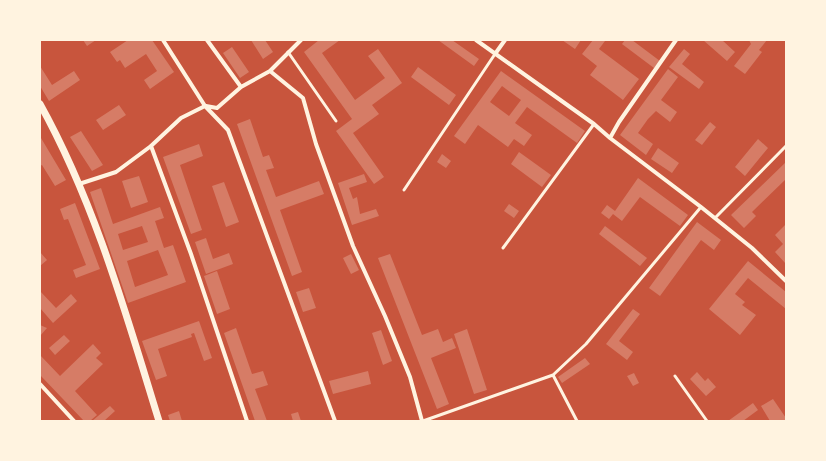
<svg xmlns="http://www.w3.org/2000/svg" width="826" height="461" font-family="'Times New Roman',serif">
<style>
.building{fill:#d67c66;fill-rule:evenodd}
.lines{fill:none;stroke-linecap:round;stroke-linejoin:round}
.service{stroke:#fff3e0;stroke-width:3}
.minor{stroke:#fff3e0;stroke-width:4}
.tertiary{stroke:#fff3e0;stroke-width:7}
</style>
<rect width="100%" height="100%" fill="#c8553d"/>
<path class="building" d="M 83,40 L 96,40 L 87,46 Z
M 128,40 L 152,40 L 174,72 L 150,89 L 144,80 L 157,71 L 146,54 L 125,68 L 120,60 L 117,62 L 110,52 Z
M 251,40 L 265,40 L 273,52 L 263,59 Z
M 319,40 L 340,40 L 322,53 L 355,100 L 385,78 L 368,56 L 378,49 L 402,83 L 372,105 L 379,114 L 353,133 L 384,177 L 374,184 L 336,131 L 352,119 L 304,52 Z
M 438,40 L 452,40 L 479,59 L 474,66 Z
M 562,40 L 581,40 L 575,49 Z
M 593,40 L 605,41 L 599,49 L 639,79 L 623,100 L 590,75 L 597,66 L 582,54 Z
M 625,40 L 632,40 L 660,61 L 654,68 L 622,44 Z
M 703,40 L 722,40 L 735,52 L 727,61 Z
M 749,40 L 767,40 L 759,50 L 762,52 L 745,74 L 734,66 L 751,44 Z
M 232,47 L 249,72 L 240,78 L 223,53 Z
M 684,49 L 690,54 L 682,64 L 704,82 L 699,89 L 669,67 Z
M 40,66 L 52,85 L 74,71 L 80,80 L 49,101 L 40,86 Z
M 418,67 L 456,95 L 449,105 L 411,77 Z
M 668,69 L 678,77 L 661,100 L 677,112 L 670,122 L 656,111 L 648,119 L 638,133 L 653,144 L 646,155 L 620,135 Z
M 501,71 L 585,131 L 577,143 L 527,107 L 515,123 L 532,135 L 524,146 L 514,139 L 508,147 L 478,125 L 465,144 L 454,136 ZM 502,86 L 521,100 L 509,116 L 490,102 Z
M 119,105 L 126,115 L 103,130 L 96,120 Z
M 250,119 L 263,157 L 269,155 L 274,168 L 266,170 L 276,197 L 319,181 L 324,194 L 280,210 L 302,272 L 292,276 L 237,124 Z
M 710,122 L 716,127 L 702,145 L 695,140 Z
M 81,131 L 103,165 L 92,171 L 70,137 Z
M 41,138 L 66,180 L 55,186 L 42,165 L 40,166 Z
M 758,139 L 768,148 L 745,176 L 735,167 Z
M 199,144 L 203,156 L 180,165 L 202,230 L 191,234 L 163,157 Z
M 658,148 L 679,163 L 672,173 L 651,159 Z
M 519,152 L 551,175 L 542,187 L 511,164 Z
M 442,154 L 451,161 L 446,168 L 437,162 Z
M 786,162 L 786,179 L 752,212 L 756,216 L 744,228 L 731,215 Z
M 364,174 L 367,182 L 349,188 L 353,199 L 357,197 L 360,214 L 376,209 L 379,216 L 352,225 L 338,183 Z
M 139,176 L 148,202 L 131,208 L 122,181 Z
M 638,178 L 688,215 L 680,226 L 640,197 L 622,221 L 613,214 L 609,219 L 601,213 L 607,205 L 615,211 Z
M 224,182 L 239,222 L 226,227 L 212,186 Z
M 101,188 L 113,224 L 160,207 L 164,218 L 155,221 L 164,248 L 173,245 L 186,282 L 128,303 L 90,192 ZM 142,226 L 148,242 L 123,250 L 118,234 ZM 158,250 L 168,275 L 135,287 L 127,261 Z
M 75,203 L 100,269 L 76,278 L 73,270 L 86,265 L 68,219 L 64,220 L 60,209 Z
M 509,204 L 519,211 L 514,218 L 504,211 Z
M 697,222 L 721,240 L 714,250 L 701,240 L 660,296 L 649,288 Z
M 786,224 L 786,264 L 775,252 L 783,244 L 775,235 Z
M 605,226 L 647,258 L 640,266 L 599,234 Z
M 206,238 L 213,259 L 229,253 L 233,264 L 206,274 L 195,242 Z
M 40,252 L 47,260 L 40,266 Z
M 351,254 L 359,270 L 351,274 L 343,258 Z
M 390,254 L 422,335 L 438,329 L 443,342 L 452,338 L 456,348 L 431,358 L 449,404 L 437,409 L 378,258 Z
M 748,261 L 786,292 L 786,309 L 748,278 L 735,294 L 745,302 L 742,305 L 756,315 L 740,335 L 709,309 Z
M 217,271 L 230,309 L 217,314 L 204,276 Z
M 309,288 L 316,308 L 303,312 L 296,292 Z
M 40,291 L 56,308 L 71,294 L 77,301 L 53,323 L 40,308 Z
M 633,309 L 640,314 L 619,341 L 633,352 L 627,360 L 606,344 Z
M 199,321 L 212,358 L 204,361 L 194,333 L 191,334 L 192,337 L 158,349 L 167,376 L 156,380 L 142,341 Z
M 40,325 L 47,328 L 40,336 Z
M 236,328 L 252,374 L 263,371 L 268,385 L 255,389 L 267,421 L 255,421 L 224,333 Z
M 467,329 L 487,390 L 474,394 L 454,334 Z
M 381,330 L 392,361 L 383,365 L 372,333 Z
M 64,335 L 70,341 L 55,355 L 49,348 Z
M 93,344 L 101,353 L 96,358 L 103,364 L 75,391 L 97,415 L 90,421 L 84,421 L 40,375 L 40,355 L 60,376 Z
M 585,358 L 590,364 L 562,383 L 558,377 Z
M 368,371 L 371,384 L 333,394 L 329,381 Z
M 697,372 L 705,381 L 708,378 L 716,387 L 706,396 L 690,379 Z
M 634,373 L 639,383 L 633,386 L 627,376 Z
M 773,399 L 786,418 L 786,421 L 770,421 L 761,406 Z
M 753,403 L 758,410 L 743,421 L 728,421 Z
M 110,406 L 115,411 L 104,421 L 92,421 Z
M 179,411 L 182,421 L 170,421 L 168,415 Z
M 298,412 L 301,421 L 293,421 L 291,414 Z"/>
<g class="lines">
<path class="service" d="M 288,52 L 336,121
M 404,190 L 495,54
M 715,218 L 786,146
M 503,248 L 594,124
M 553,375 L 586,344 L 701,207
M 675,376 L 707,421
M 423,421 L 553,375 L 577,421"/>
<path class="minor" d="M 163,40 L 205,106 L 228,130 L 335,421
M 207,40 L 241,87
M 476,40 L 594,124 L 610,138
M 676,40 L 619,122 L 610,138 L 701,207 L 752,248 L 786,281
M 495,54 L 505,40
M 270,71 L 303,98 L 316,144 L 353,246 L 385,316 L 410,377 L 422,421
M 206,106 L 217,108 L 241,87 L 270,71 L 301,40
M 151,146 L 191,254 L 247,421
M 79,184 L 116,172 L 151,146 L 181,118 L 205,106
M 40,384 L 74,421"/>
<path class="tertiary" d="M 40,104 C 95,203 126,314 159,421"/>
</g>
<rect width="826" height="461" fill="none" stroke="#fff3e0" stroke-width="82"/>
</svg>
